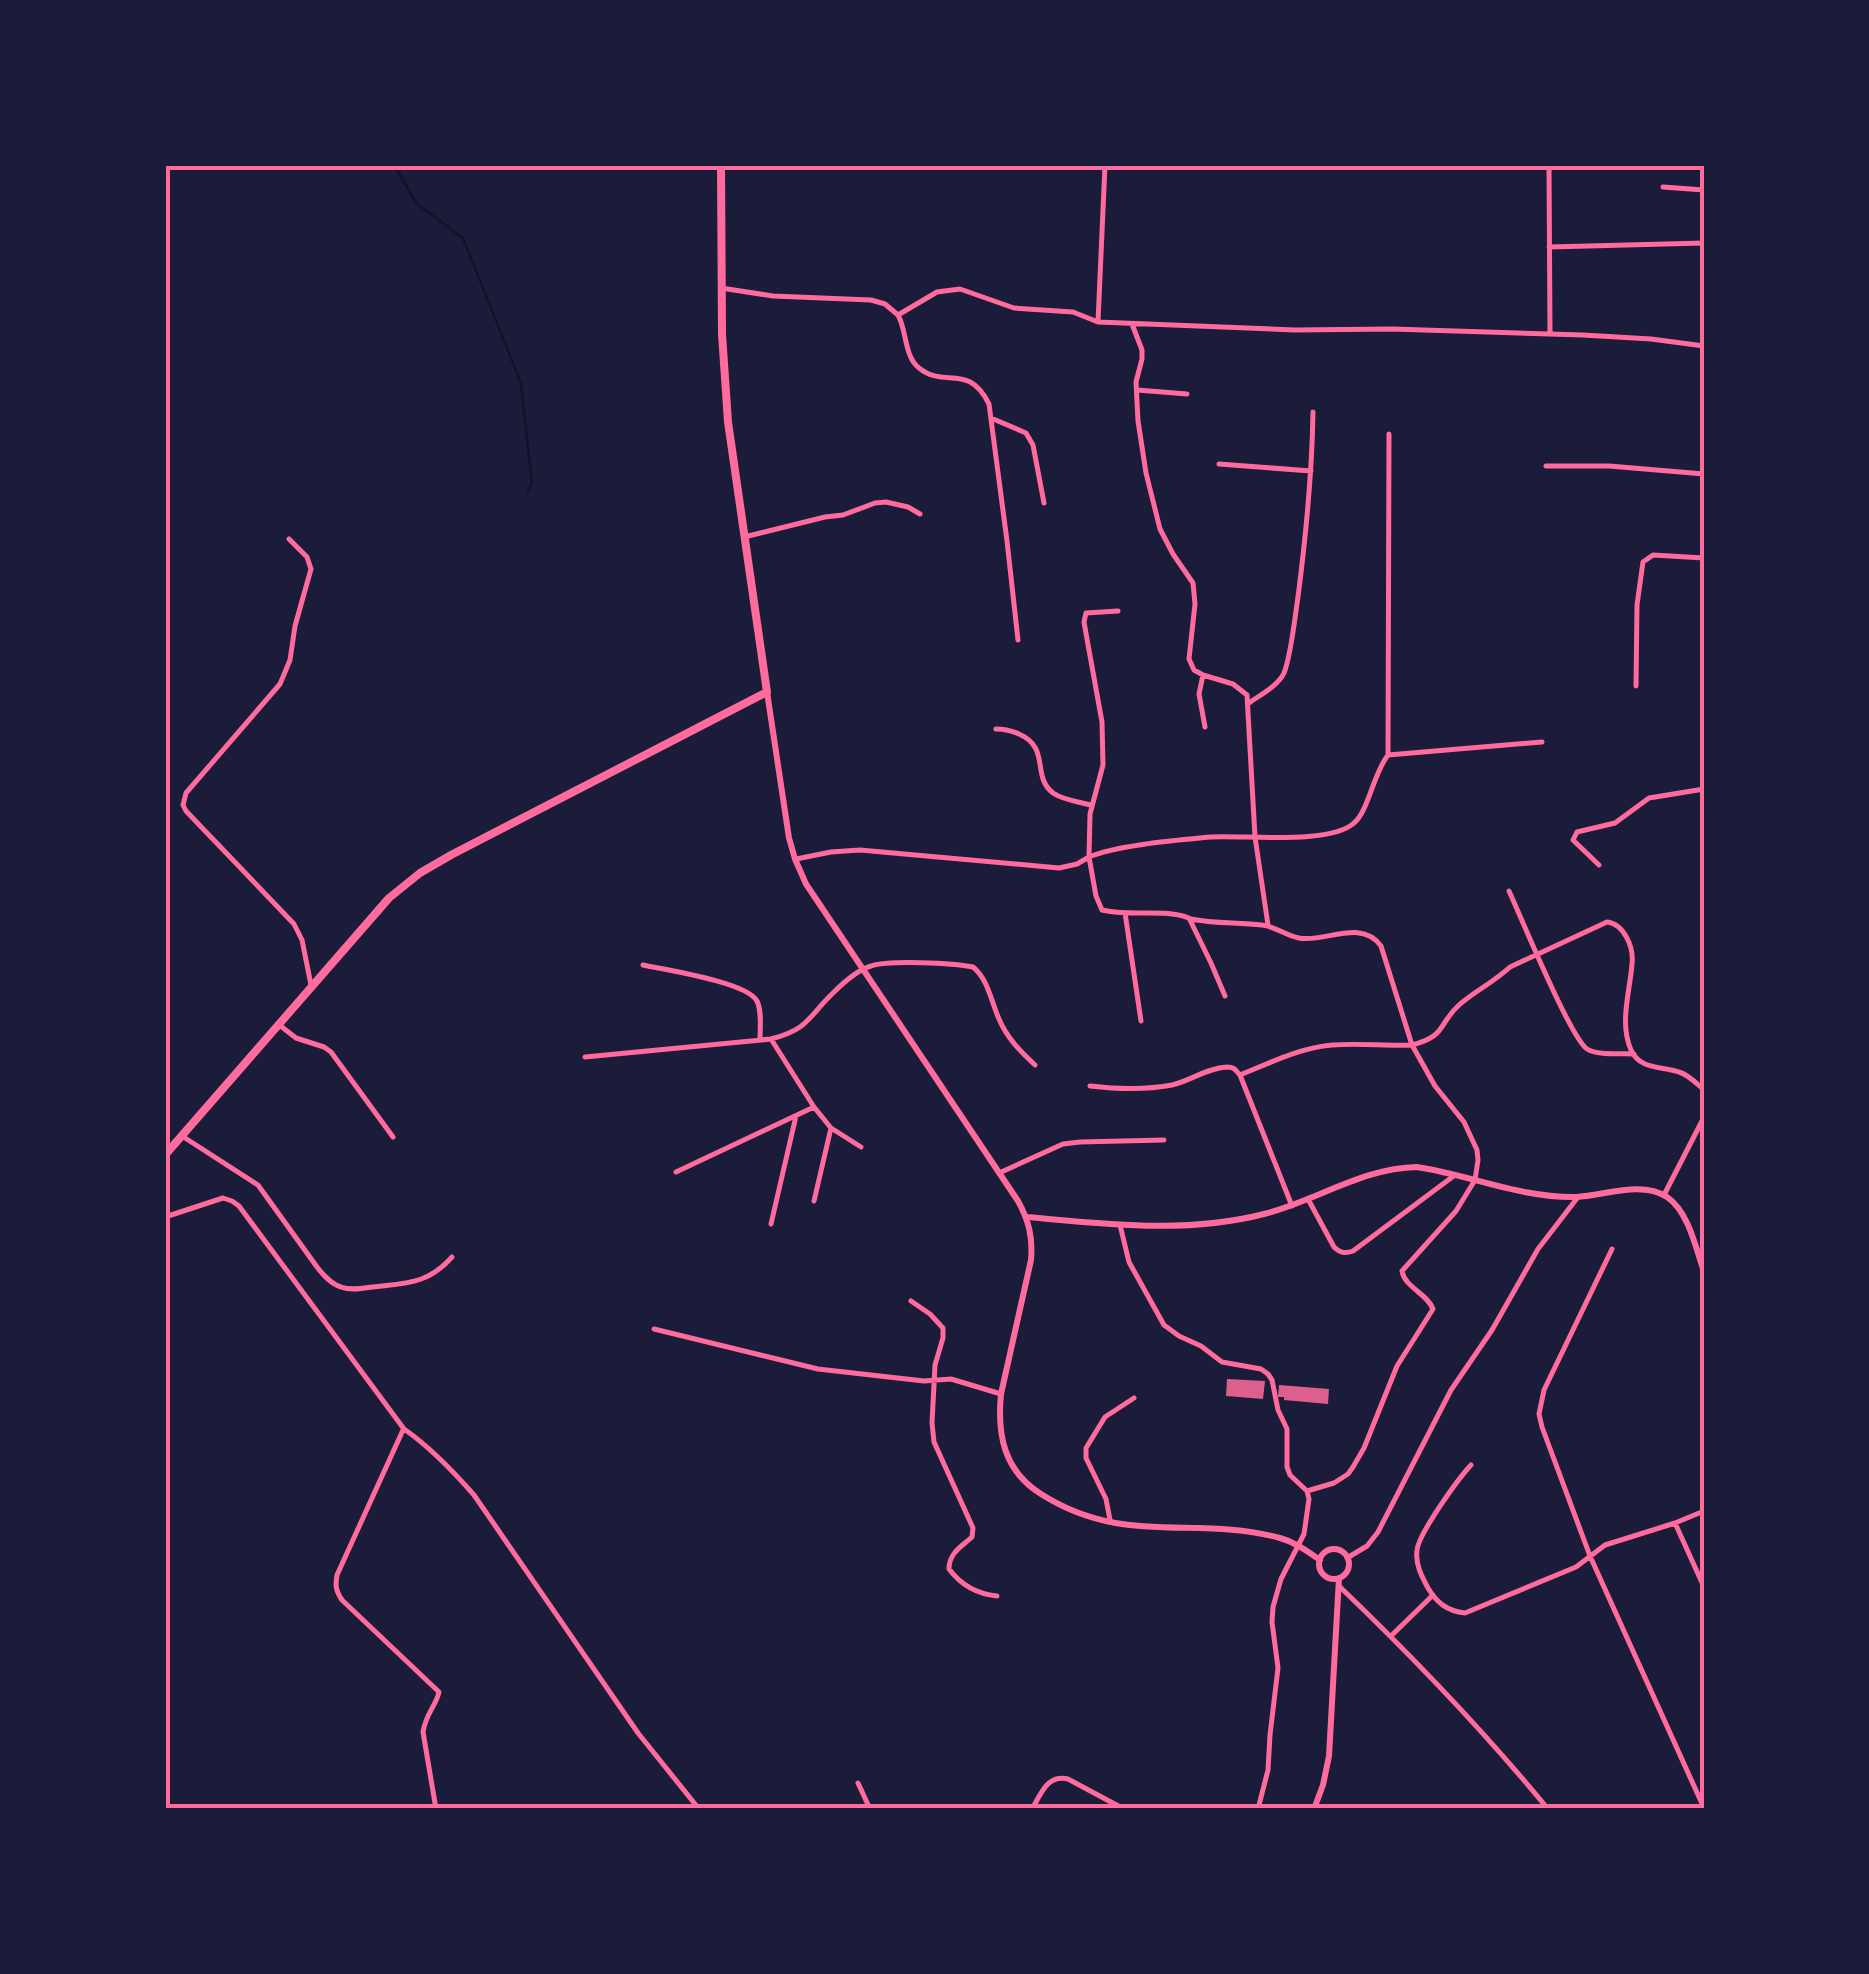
<svg xmlns="http://www.w3.org/2000/svg" width="1869" height="1974" font-family="'Alegreya Sans',sans-serif">
<style>
.lines{fill:none;stroke-linecap:round;stroke-linejoin:round}
.stream{stroke:#12122b;stroke-width:2.5}
.building{fill:#dd5f8e}
.minor{stroke:#ff6b9d;stroke-width:5}
.secondary{stroke:#ff6b9d;stroke-width:6}
.primary{stroke:#ff6b9d;stroke-width:8}
.neatline{fill:none;stroke:#ff6b9d;stroke-width:4}
</style>
<rect width="100%" height="100%" fill="#1b1b3a"/>
<g class="lines">
<path class="stream" d="M 394,165 L 417,204 L 463,238 L 521,383 L 532,484 L 528,491"/>
</g>
<path class="building" d="M 1227,1379 L 1265,1381 L 1263,1399 L 1226,1396 Z
M 1279,1385 L 1329,1389 L 1328,1404 L 1284,1400 L 1284,1397 L 1278,1397 Z"/>
<g class="lines">
<path class="minor" d="M 1549,165 L 1550,333
M 1663,187 L 1704,190
M 1549,247 L 1704,243
M 721,288 L 773,296 L 871,300 L 885,304 L 898,315 L 937,292 L 960,289 L 1014,308 L 1073,312 L 1098,322 L 1295,330 L 1392,329 L 1583,335 L 1651,339 L 1704,346
M 898,315 C 907,331 904,356 919,368 C 945,389 968,362 989,404 L 1007,541 L 1018,640
M 1098,322 L 1105,165
M 1132,324 L 1142,350 L 1142,359 L 1136,382 L 1138,421 L 1146,473 L 1160,529 L 1173,554 L 1193,583 L 1195,604 L 1189,659 L 1194,670 L 1203,675 L 1233,684 L 1247,695 L 1255,837 L 1268,925
M 1137,390 L 1187,394
M 991,418 L 1026,433 L 1033,445 L 1044,503
M 1219,464 L 1311,471
M 1546,466 L 1609,466 L 1704,474
M 744,537 L 825,517 L 843,515 L 875,503 L 886,502 L 908,507 L 920,514
M 289,539 L 307,557 L 311,569 L 295,626 L 290,660 L 280,684 L 186,793 L 183,805 L 186,811 L 294,924 L 302,940 L 311,985
M 1203,675 L 1199,694 L 1205,727
M 1636,686 L 1637,605 L 1643,562 L 1653,555 L 1704,558
M 1249,703 C 1260,695 1278,686 1284,673 C 1291,656 1295,616 1298,597 C 1306,535 1312,474 1313,412
M 996,729 C 1005,729 1010,730 1019,734 C 1051,748 1031,776 1053,793 C 1063,800 1079,802 1091,805
M 1388,755 L 1542,742
M 796,859 L 831,852 L 860,850 L 1059,868 L 1077,864 L 1089,857 L 1090,814 L 1103,765 L 1102,722 L 1087,639 L 1084,622 L 1086,613 L 1118,611
M 1599,865 L 1573,840 L 1577,832 L 1615,823 L 1649,798 L 1704,789
M 1509,891 C 1521,917 1570,1037 1587,1049 C 1598,1056 1621,1053 1634,1054
M 1125,913 L 1141,1021
M 1191,919 C 1215,924 1238,922 1262,925 C 1275,926 1286,936 1299,938 C 1325,943 1361,918 1381,946 L 1412,1045 L 1435,1086 L 1464,1122 L 1477,1150 L 1478,1160 L 1475,1180 L 1456,1211 L 1402,1271 C 1405,1288 1427,1293 1433,1309 L 1397,1366 L 1364,1448 L 1353,1467 L 1348,1474 L 1334,1483 L 1307,1491
M 643,965 C 666,970 747,982 757,1001 C 762,1011 760,1028 760,1040
M 1225,996 L 1211,963 L 1189,918 C 1161,908 1131,917 1102,910 L 1096,896 L 1089,857 C 1117,845 1180,840 1211,837 C 1245,835 1330,845 1354,823 C 1369,810 1373,774 1388,755 L 1389,434
M 278,1024 L 296,1038 L 324,1047 L 331,1052 L 393,1137
M 771,1039 L 814,1107 L 831,1128 L 861,1147
M 585,1057 L 771,1039 C 809,1029 807,1018 833,993 C 843,983 857,970 871,966 C 889,960 953,963 973,967 C 988,979 991,1001 999,1019 C 1007,1038 1020,1051 1035,1065
M 1240,1075 C 1270,1063 1299,1048 1332,1045 C 1358,1043 1386,1046 1412,1045 C 1447,1036 1438,1024 1459,1005 C 1475,991 1494,982 1510,967 L 1607,922 C 1624,924 1634,947 1632,964 C 1630,991 1619,1023 1631,1050 C 1640,1070 1661,1066 1679,1072 C 1689,1075 1696,1083 1704,1090
M 1240,1075 L 1292,1206
M 1090,1086 C 1116,1089 1146,1090 1172,1085 C 1190,1081 1207,1068 1227,1067 C 1235,1067 1235,1070 1240,1075
M 182,1136 L 258,1185 L 317,1267 C 324,1276 331,1284 341,1287 C 352,1291 363,1288 373,1287 C 407,1283 428,1284 452,1257
M 676,1172 L 814,1107
M 999,1173 L 1063,1144 L 1080,1142 L 1164,1140
M 1664,1195 L 1704,1117
M 1308,1199 L 1334,1247 C 1340,1253 1345,1254 1353,1251 L 1455,1175
M 814,1201 L 831,1128
M 165,1217 L 223,1198 L 232,1201 L 239,1206 L 404,1429 C 430,1447 453,1471 474,1495 L 638,1733 L 699,1809
M 771,1224 L 796,1116
M 1120,1225 L 1129,1262 L 1164,1325 L 1179,1336 L 1201,1346 L 1222,1362 L 1261,1369 L 1268,1374 L 1272,1380 L 1278,1410 L 1287,1429 L 1287,1467 L 1290,1475 L 1307,1491 L 1309,1499 L 1304,1534 L 1281,1579 L 1273,1607 L 1272,1622 L 1278,1668 L 1270,1735 L 1268,1770 L 1258,1809
M 1612,1249 L 1544,1390 L 1539,1414 L 1542,1427 L 1590,1556 L 1704,1808
M 911,1301 L 930,1314 L 943,1328 L 943,1338 L 935,1365 L 932,1423 L 934,1442 L 973,1528 L 972,1537 C 961,1547 949,1553 949,1569 C 961,1585 977,1594 997,1596
M 654,1329 L 818,1369 L 924,1381 L 951,1379 L 1001,1394
M 403,1430 L 337,1575 C 335,1586 336,1591 342,1600 L 439,1692 C 436,1706 426,1713 423,1732 L 436,1809
M 1471,1465 C 1458,1479 1419,1533 1417,1550 C 1415,1564 1422,1577 1428,1588 C 1437,1603 1447,1611 1465,1613 L 1576,1567 L 1605,1545 L 1675,1523 L 1704,1511
M 1110,1520 L 1106,1499 L 1086,1458 L 1086,1448 L 1105,1417 L 1134,1398
M 1675,1523 L 1704,1587
M 1347,1558 L 1367,1546 L 1378,1532 L 1451,1390 L 1492,1330 L 1538,1249 L 1578,1197
M 1339,1586 C 1413,1657 1483,1730 1548,1809
M 1392,1635 L 1433,1595
M 858,1783 L 870,1809
M 1032,1809 C 1041,1794 1047,1774 1068,1779 L 1124,1809"/>
<path class="secondary" d="M 767,692 L 789,838 L 795,859 L 806,884 L 1018,1201 C 1029,1221 1033,1238 1031,1260 L 1001,1394 C 997,1435 1004,1471 1041,1494 C 1124,1547 1195,1515 1280,1538 C 1295,1542 1307,1551 1320,1560
M 1027,1217 C 1106,1224 1186,1234 1264,1214 C 1316,1201 1362,1168 1417,1167 C 1470,1175 1521,1198 1576,1197 C 1604,1196 1641,1180 1667,1197 C 1689,1212 1696,1249 1704,1272
M1319 1564a15 15 0 1 1 30 0a15 15 0 1 1-30 0Z
M 1314,1809 L 1323,1785 L 1329,1756 L 1339,1578"/>
<path class="primary" d="M 165,1155 L 389,898 L 420,873 L 451,855 L 767,692 L 728,422 L 722,334 L 721,165"/>
</g>
<rect width="1869" height="1974" fill="none" stroke="#1b1b3a" stroke-width="335"/>
<rect x="168" y="168" width="1534" height="1638" class="neatline"/>
</svg>
